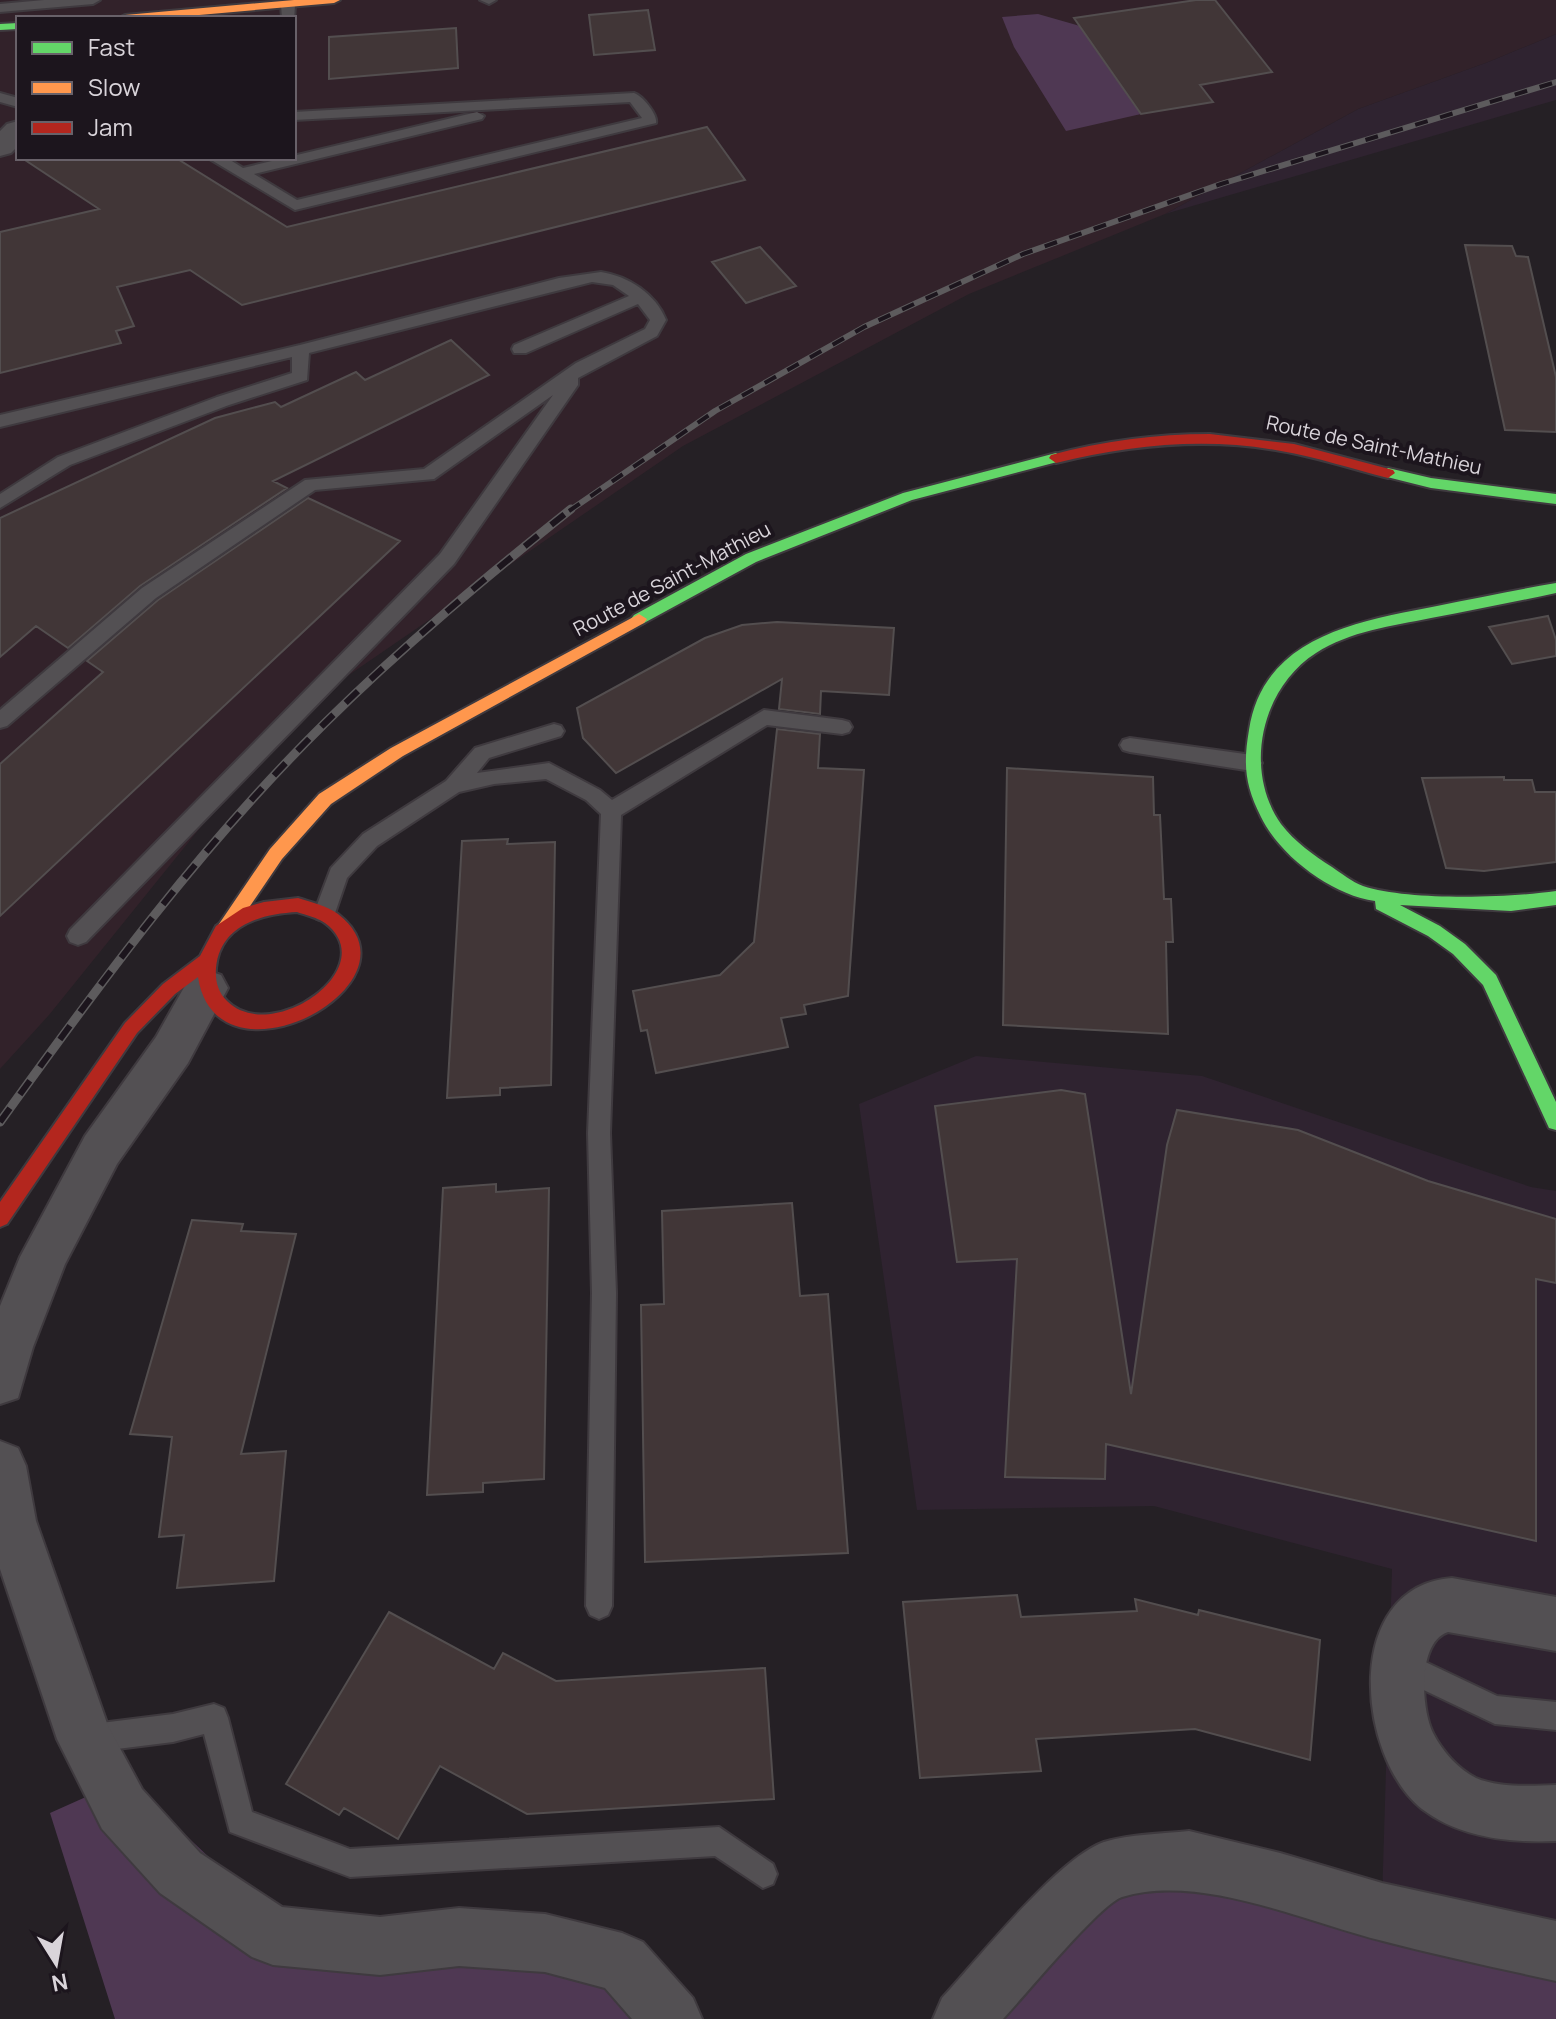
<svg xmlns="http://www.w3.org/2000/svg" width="1556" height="2019" font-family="Manrope,sans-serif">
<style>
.built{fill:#2f2330}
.industrial{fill:#32222a;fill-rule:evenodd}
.green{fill:#4f3853}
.building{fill:#413637;stroke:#534e4f;stroke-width:2}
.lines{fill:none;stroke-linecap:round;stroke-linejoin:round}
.lane-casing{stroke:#3f3a3f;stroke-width:4}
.street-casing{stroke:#3f3a3f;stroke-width:4}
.fast-casing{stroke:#3f3a3f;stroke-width:4}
.slow-casing{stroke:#3f3a3f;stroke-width:4}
.jam-casing{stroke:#3f3a3f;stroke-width:4}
.lane{fill:#535053;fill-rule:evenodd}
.street{fill:#535053;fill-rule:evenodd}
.fast{fill:#63d668;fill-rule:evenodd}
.slow{fill:#ff974d;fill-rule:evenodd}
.jam{fill:#b3261e;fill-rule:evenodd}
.rail-far1-casing{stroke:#5d5b5d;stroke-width:6}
.rail-casing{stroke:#5d5b5d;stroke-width:9}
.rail-far1{stroke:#1c151d;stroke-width:4;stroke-dasharray:13;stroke-linecap:butt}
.rail{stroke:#1c151d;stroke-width:6;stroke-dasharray:17;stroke-linecap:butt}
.labels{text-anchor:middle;stroke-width:8;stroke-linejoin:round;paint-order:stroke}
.street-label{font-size:20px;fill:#d9d4da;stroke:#1c151d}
</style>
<rect width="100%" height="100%" fill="#252025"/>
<path class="built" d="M 1556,34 L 1556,100 L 1165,214 L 1358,109 L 1488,62 Z
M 976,1056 L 1202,1076 L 1531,1187 L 1556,1191 L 1556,1948 L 1381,1935 L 1392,1569 L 1154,1506 L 917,1510 L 859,1104 Z"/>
<path class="industrial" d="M 0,0 L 1556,0 L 1556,34 L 1488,62 L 1358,109 L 1165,214 L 969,294 L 683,446 L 292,714 L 49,1015 L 0,1069 ZM 18,18 L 294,18 L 294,158 L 18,158 Z"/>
<path class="green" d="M 1038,14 L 1080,26 L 1141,114 L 1066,131 L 1014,47 L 1002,17 Z
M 126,1779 L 280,1924 L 606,1978 L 646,2019 L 115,2019 L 50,1813 Z
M 1174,1878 L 1556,1981 L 1556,2019 L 993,2019 L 1099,1906 Z"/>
<path class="building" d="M 1196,0 L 1215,0 L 1272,72 L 1200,85 L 1213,102 L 1141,114 L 1074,18 Z
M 648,10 L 655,50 L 594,55 L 589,15 Z
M 456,28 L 458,68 L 329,79 L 329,37 Z
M 707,127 L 745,180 L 242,305 L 190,270 L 117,287 L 134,326 L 116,331 L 121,343 L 0,373 L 0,232 L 99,209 L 22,158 L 176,158 L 287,227 Z
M 1465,245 L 1512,246 L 1516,256 L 1528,257 L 1556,377 L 1556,432 L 1505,430 Z
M 760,247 L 796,286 L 746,303 L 712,262 Z
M 451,340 L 489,375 L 273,481 L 287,488 L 140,586 L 68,648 L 36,626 L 0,657 L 0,518 L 215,418 L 275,402 L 281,407 L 356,372 L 365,380 Z
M 308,498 L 400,541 L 0,916 L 0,764 L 103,672 L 87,661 L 158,600 Z
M 1548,616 L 1556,640 L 1556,656 L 1512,664 L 1489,627 Z
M 777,622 L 894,628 L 889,695 L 821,691 L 820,714 L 779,709 L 782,679 L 616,773 L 583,738 L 577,708 L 705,638 L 742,625 Z
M 777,729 L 820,734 L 818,768 L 864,770 L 848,996 L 804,1005 L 806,1014 L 781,1018 L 788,1047 L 656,1073 L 647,1030 L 641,1031 L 633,991 L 720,975 L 754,942 Z
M 1007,768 L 1153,777 L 1154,815 L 1160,815 L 1164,899 L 1171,899 L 1173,942 L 1166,942 L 1168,1034 L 1003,1025 Z
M 1504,777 L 1504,780 L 1532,780 L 1535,792 L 1556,792 L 1556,862 L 1484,871 L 1446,868 L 1422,778 Z
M 508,839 L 507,844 L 555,842 L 551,1085 L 500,1088 L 500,1095 L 447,1098 L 462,841 Z
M 1061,1090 L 1085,1094 L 1131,1394 L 1167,1145 L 1177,1110 L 1298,1130 L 1428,1181 L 1556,1219 L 1556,1283 L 1536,1279 L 1536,1541 L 1106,1444 L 1105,1479 L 1005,1477 L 1017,1259 L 957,1262 L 935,1106 Z
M 496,1184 L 496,1192 L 549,1188 L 544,1479 L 483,1483 L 483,1492 L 427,1495 L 443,1188 Z
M 792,1203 L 800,1296 L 828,1294 L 848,1553 L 645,1562 L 641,1305 L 664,1304 L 662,1211 Z
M 192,1220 L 243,1224 L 241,1231 L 296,1234 L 241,1454 L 286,1451 L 274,1581 L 177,1588 L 184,1535 L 159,1537 L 172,1437 L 130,1434 Z
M 1017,1595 L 1021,1617 L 1137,1611 L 1135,1599 L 1198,1615 L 1199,1610 L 1320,1640 L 1310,1760 L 1195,1729 L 1036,1739 L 1041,1771 L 920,1778 L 903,1602 Z
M 389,1612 L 494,1669 L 503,1653 L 556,1681 L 765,1668 L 774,1799 L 527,1814 L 440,1766 L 398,1839 L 344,1808 L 339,1815 L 286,1784 Z"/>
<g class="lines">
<g class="lane-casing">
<path id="lane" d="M 44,0 L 100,0 L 93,4 L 0,12 L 0,4 Z
M 480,0 L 496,0 L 489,4 Z
M 288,1 L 295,5 L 294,21 L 294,18 L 282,18 L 281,5 Z
M 0,93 L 18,98 L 18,107 L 0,102 Z
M 634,93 C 643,96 658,115 656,123 L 295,210 L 208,158 L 227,158 L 243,168 L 477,112 L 484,116 L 482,119 L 254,174 L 297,200 L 642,118 L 630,102 L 294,120 L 294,112 Z
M 601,272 C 628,276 656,294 666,320 L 657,336 L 578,378 L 578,385 L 454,564 L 86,942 L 78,945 L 70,942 L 67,936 L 70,930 L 440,554 L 553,395 L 434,479 L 315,490 L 156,598 L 7,726 L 0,728 L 0,710 L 142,588 L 305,480 L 424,469 L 576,363 L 645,329 L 650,320 L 638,304 L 526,353 L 514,353 L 512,349 L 514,345 L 629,296 L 613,285 L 592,282 L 309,353 L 307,380 L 229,405 L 70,465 L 0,508 L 0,494 L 58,457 L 217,397 L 292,373 L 292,357 L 0,427 L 0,415 L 300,345 L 559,278 Z
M 764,710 L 842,720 L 849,722 L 852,727 L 849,732 L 842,734 L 767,725 L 621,815 L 610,1133 L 616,1293 L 612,1606 L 608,1615 L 599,1619 L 590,1615 L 586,1606 L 592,1293 L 588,1133 L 601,814 L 586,800 L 546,779 L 494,784 L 459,792 L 377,846 L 347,878 L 333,919 L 325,921 L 317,919 L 314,913 L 331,868 L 363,834 L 446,781 L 475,748 L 554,724 L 561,726 L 564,731 L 561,736 L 489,758 L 477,773 L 549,763 L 600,790 L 612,800 Z
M 1130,738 L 1252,755 L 1259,758 L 1262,763 L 1259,768 L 1252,771 L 1130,752 L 1123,750 L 1120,745 L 1123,740 Z
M 1398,1649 L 1497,1696 L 1556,1702 L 1556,1730 L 1495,1724 L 1388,1673 L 1384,1663 L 1388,1653 Z
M 214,1704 L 224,1708 L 228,1718 L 252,1812 L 350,1849 L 719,1827 L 773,1864 L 777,1874 L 773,1884 L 763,1888 L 715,1856 L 350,1877 L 230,1832 L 204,1734 L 173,1742 L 85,1753 L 75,1749 L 71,1739 L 75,1729 L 85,1725 L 173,1714 Z"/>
</g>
<g class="street-casing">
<path id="street" d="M 18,121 L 18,146 L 11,153 L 0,156 L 0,131 L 7,124 Z
M 206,970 L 221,975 L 228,988 L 188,1063 L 117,1164 L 65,1264 L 33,1347 L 18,1398 L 0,1404 L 0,1306 L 20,1257 L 85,1136 L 156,1037 L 191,975 Z
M 0,1441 L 18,1448 L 26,1466 L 36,1521 L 108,1726 L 142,1789 L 200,1853 L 282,1907 L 380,1917 L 459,1908 L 545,1914 L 622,1933 L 643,1942 L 693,1998 L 702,2019 L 632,2019 L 605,1988 L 545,1972 L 459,1966 L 380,1975 L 273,1965 L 252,1957 L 160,1893 L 102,1829 L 57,1739 L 0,1569 Z
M 1452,1578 L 1556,1597 L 1556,1651 L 1448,1632 C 1417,1642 1421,1709 1433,1733 C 1442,1751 1458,1769 1476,1778 C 1499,1788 1531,1786 1556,1785 L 1556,1841 C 1510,1843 1460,1838 1422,1809 C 1356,1756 1342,1586 1452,1578 Z
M 1189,1831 L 1280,1853 L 1382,1883 L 1556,1921 L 1556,1981 C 1498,1968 1440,1956 1383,1941 C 1305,1922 1201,1873 1122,1897 C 1100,1904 1024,1997 1003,2019 L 933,2019 L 942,1998 C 978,1959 1058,1858 1104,1842 C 1130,1834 1162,1834 1189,1831 Z"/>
</g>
<g class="fast-casing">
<path id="fast" d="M 18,23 L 18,29 L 0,30 L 0,24 Z
M 1056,453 L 1063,458 L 1061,461 L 912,500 L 756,562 L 644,623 L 639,624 L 631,619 L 634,615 L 746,554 L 903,493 Z
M 1388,468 L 1431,478 L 1556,494 L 1556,504 L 1431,488 L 1383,476 L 1381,473 Z
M 1556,583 L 1556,593 C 1514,602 1473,610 1431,618 C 1392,626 1350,631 1316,653 C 1261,688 1243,770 1281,824 C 1295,842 1313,855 1332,867 C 1341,873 1352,882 1363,886 C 1409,901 1507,898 1556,891 L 1556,905 L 1511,911 L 1400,905 L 1440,926 L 1465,944 L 1496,975 L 1556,1102 L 1556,1130 L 1549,1128 L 1483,985 L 1453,954 L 1428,936 L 1376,909 L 1375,901 C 1332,895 1280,856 1261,817 C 1245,785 1243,765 1249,730 C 1263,636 1359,621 1437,606 C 1476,598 1516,590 1556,583 Z"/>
</g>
<g class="slow-casing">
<path id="slow" d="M 294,0 L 340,0 L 334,3 L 165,18 L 119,18 L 125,15 Z
M 639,614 L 647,619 L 644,623 L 403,756 L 331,804 L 282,859 L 231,934 L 219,934 L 216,929 L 219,924 L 270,849 L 319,794 L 391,748 Z"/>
</g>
<g class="jam-casing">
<path id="jam" d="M 1210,434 L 1294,444 L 1393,470 L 1395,473 L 1388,478 C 1352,469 1317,457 1281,451 C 1205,437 1130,445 1056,463 L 1049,458 L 1051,455 C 1103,441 1156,434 1210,434 Z
M 298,898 C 310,902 328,906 338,914 C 429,984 216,1096 198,977 L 175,994 L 137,1033 L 7,1224 L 0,1227 L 0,1202 L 125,1023 L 163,984 L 200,956 L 216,926 L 243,908 L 264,902 ZM 297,912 C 306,915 318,918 325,923 C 384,967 272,1046 227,1001 C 218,992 215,981 216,968 C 220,925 261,914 297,912 Z"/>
</g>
<use href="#lane" class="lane"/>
<use href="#street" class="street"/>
<use href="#fast" class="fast"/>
<use href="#slow" class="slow"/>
<use href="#jam" class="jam"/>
<g class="rail-far1-casing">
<path id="rail-far1" d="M 569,511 L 715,411 L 864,327 L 1023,254 L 1221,184 L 1556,82"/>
</g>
<g class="rail-casing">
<path id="rail" d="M 0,1122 C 100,983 202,844 325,723 C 403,646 486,577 571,509"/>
</g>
<use href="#rail-far1" class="rail-far1"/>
<use href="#rail" class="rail"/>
</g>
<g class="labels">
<g class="street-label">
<text transform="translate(1374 445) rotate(12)" y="7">Route de Saint-Mathieu</text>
<text transform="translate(672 579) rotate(-28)" y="7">Route de Saint-Mathieu</text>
</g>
</g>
<rect x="16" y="16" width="280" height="144" fill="#1c151d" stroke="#686169" stroke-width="2"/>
<rect x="32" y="42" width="40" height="12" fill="#63d668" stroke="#686169" stroke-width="2"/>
<text x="88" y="56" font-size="24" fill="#d9d4da">Fast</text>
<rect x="32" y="82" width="40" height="12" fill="#ff974d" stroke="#686169" stroke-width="2"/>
<text x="88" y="96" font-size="24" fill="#d9d4da">Slow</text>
<rect x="32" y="122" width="40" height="12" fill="#b3261e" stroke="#686169" stroke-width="2"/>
<text x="88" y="136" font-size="24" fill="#d9d4da">Jam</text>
<g transform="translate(56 1963) rotate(169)" stroke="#1c151d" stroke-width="6" paint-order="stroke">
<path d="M0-6L14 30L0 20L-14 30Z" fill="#d9d4da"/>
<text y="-12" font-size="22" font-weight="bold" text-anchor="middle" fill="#d9d4da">N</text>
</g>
</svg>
